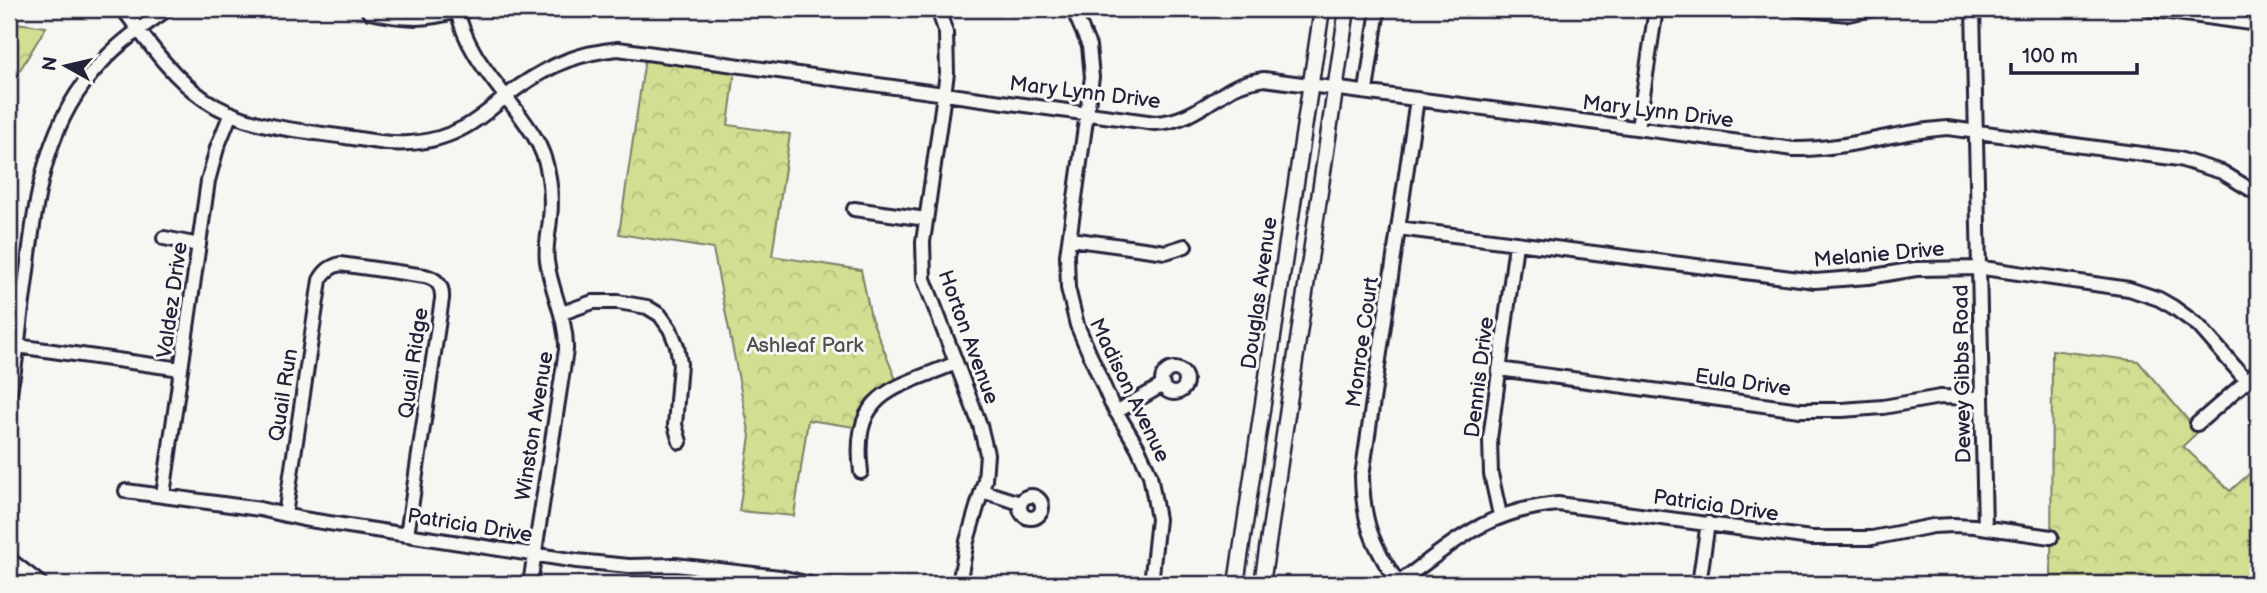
<svg xmlns="http://www.w3.org/2000/svg" width="2267" height="593" font-family="'Balsamiq Sans',sans-serif">
<style>
.park{fill:url(#park-crowns);stroke:#7a8066;stroke-width:2}
.lines{fill:none;stroke-linecap:round;stroke-linejoin:round}
.minor-casing{stroke:#22223b;stroke-width:18}
.major-casing{stroke:#22223b;stroke-width:19}
.minor{stroke:#f6f6f2;stroke-width:12}
.major{stroke:#f6f6f2;stroke-width:14}
.labels{text-anchor:middle;stroke-width:6;stroke-linejoin:round;paint-order:stroke}
.street-label{font-size:21px;fill:#22223b;stroke:#f6f6f2}
.park-label{font-size:21px;fill:#4e5150;stroke:#f6f6f2}
</style>
<defs>
<pattern id="park-crowns" width="20" height="18" patternUnits="userSpaceOnUse" patternTransform="scale(1.75)"><rect width="20" height="18" fill="#d2de91"/><path d="M2 6a3 3 0 1 1 6 0M12 15a3 3 0 1 1 6 0" fill="none" stroke="#b4be7e"/></pattern>
</defs>
<rect width="100%" height="100%" fill="#f6f6f2"/>
<filter id="ink" filterUnits="userSpaceOnUse"><feTurbulence type="fractalNoise" baseFrequency=".0143" numOctaves="2"/><feDisplacementMap in="SourceGraphic" scale="14" xChannelSelector="R" yChannelSelector="G"/><feConvolveMatrix kernelMatrix="1 2 1 2 8 2 1 2 1" color-interpolation-filters="sRGB"/></filter>
<g filter="url(#ink)">
<path class="park" d="M 9,22 L 46,27 L 9,88 Z
M 646,52 L 736,64 L 728,125 L 790,134 L 772,256 L 861,270 L 871,318 L 899,387 L 861,428 L 808,420 L 794,516 L 739,511 L 750,436 L 713,249 L 619,234 Z
M 2052,350 L 2138,361 L 2198,432 L 2183,446 L 2230,491 L 2258,466 L 2258,584 L 2051,584 Z"/>
<g class="lines">
<g class="minor-casing">
<path id="minor" d="M 123,9 C 147,41 171,76 204,99 C 246,128 297,130 346,137 C 367,140 388,145 409,143 C 428,142 449,136 465,127 C 485,116 501,99 520,86 C 552,64 579,53 618,49 L 1155,123 C 1186,122 1206,104 1231,89 C 1241,83 1252,81 1264,79 L 1794,149 C 1847,150 1896,131 1948,128 L 2179,159 L 2222,172 L 2258,194
M 457,9 C 467,60 508,93 534,136 C 549,160 553,191 550,219 C 549,232 545,247 547,261 C 551,292 567,318 566,350 L 530,584
M 938,9 L 946,33 L 947,73 L 923,242 L 924,279 L 980,425 L 987,454 L 985,480 L 967,541 L 959,584
M 1073,9 L 1089,46 L 1092,77 L 1067,255 L 1068,288 L 1077,325 L 1111,403 L 1138,448 L 1150,475 L 1158,519 L 1151,584
M 1797,9 L 1848,14 L 1874,9
M 1973,9 L 1985,527
M 2148,9 L 2258,24
M 369,12 C 404,19 423,21 457,11
M 1366,91 L 1378,9
M 1638,128 L 1656,9
M 854,209 L 926,219
M 1398,228 L 1815,281 L 1868,277 L 1916,269 L 1983,268 L 2129,289 L 2159,299 L 2173,307 L 2199,326 L 2247,381
M 164,238 L 199,245
M 1070,239 L 1166,252 L 1185,246
M 562,313 L 593,302 L 618,302 L 647,307 L 660,315 L 670,329 L 677,346 L 680,364 L 675,425 L 680,442
M 17,346 L 181,369
M 1499,369 L 1800,410 L 1842,410 L 1883,407 L 1940,397 L 1982,398
M1162 381a12 12 0 1 1 24 0a12 12 0 1 1-24 0Z
M 9,394 C 16,368 18,341 21,315 C 35,224 34,133 102,62 C 121,41 145,25 168,9
M 1116,412 L 1163,385
M 2197,424 L 2258,371
M 861,472 C 851,391 894,389 956,363
M 126,491 L 260,509 L 303,519 L 577,561 L 629,566 L 675,565 L 780,577 L 810,584
M 982,491 L 1020,503
M 163,495 L 208,181 L 217,148 L 231,113
M1020 507a11 11 0 1 1 22 0a11 11 0 1 1-22 0Z
M 285,515 L 320,280 C 325,271 330,267 340,264 L 425,276 C 437,279 443,286 442,299 L 407,535
M 1500,515 L 1491,474 L 1490,439 L 1516,244
M 9,559 L 41,584
M 1398,583 C 1372,544 1363,523 1362,476 L 1417,99
M 1397,584 C 1454,543 1484,511 1558,504 L 1811,538 L 1872,538 L 1933,526 L 1953,525 L 1974,526 L 2051,537
M 1699,584 L 1708,523"/>
</g>
<g class="major-casing">
<path id="major" d="M 1236,584 L 1322,9
M 1262,584 L 1347,9"/>
</g>
<use href="#minor" class="minor"/>
<use href="#major" class="major"/>
</g>
</g>
<g class="labels">
<g class="street-label">
<text transform="translate(1085 92) rotate(7)" y="7">Mary Lynn Drive</text>
<text transform="translate(1658 111) rotate(7)" y="7">Mary Lynn Drive</text>
<text transform="translate(1879 254) rotate(-5)" y="7">Melanie Drive</text>
<text transform="translate(1259 293) rotate(-82)" y="7">Douglas Avenue</text>
<text transform="translate(172 300) rotate(-82)" y="7">Valdez Drive</text>
<text transform="translate(969 337) rotate(70)" y="7">Horton Avenue</text>
<text transform="translate(1362 342) rotate(-82)" y="7">Monroe Court</text>
<text transform="translate(413 363) rotate(-82)" y="7">Quail Ridge</text>
<text transform="translate(1962 374) rotate(-91)" y="7">Dewey Gibbs Road</text>
<text transform="translate(1479 377) rotate(-83)" y="7">Dennis Drive</text>
<text transform="translate(1743 382) rotate(8)" y="7">Eula Drive</text>
<text transform="translate(1130 390) rotate(64)" y="7">Madison Avenue</text>
<text transform="translate(283 395) rotate(-81)" y="7">Quail Run</text>
<text transform="translate(534 426) rotate(-81)" y="7">Winston Avenue</text>
<text transform="translate(1716 505) rotate(8)" y="7">Patricia Drive</text>
<text transform="translate(470 525) rotate(9)" y="7">Patricia Drive</text>
</g>
<g class="park-label">
<text x="805" y="352">Ashleaf Park</text>
</g>
</g>
<rect width="2267" height="593" fill="none" stroke="#f6f6f2" stroke-width="35"/>
<rect x="18" y="18" width="2232" height="558" fill="none" stroke="#22223b" stroke-width="2.5" filter="url(#ink)"/>
<g transform="translate(66 66) rotate(278)" stroke="#f6f6f2" stroke-width="5" paint-order="stroke">
<path d="M0-5L12 26L0 18L-12 26Z" fill="#22223b"/>
<text y="-10" font-size="19" font-weight="bold" text-anchor="middle" fill="#22223b">N</text>
</g>
<path d="M2011 63v10h126v-10" fill="none" stroke="#22223b" stroke-width="3.5"/>
<text x="2022" y="63" font-size="21" fill="#22223b" stroke="#f6f6f2" stroke-width="5" paint-order="stroke">100 m</text>
</svg>
